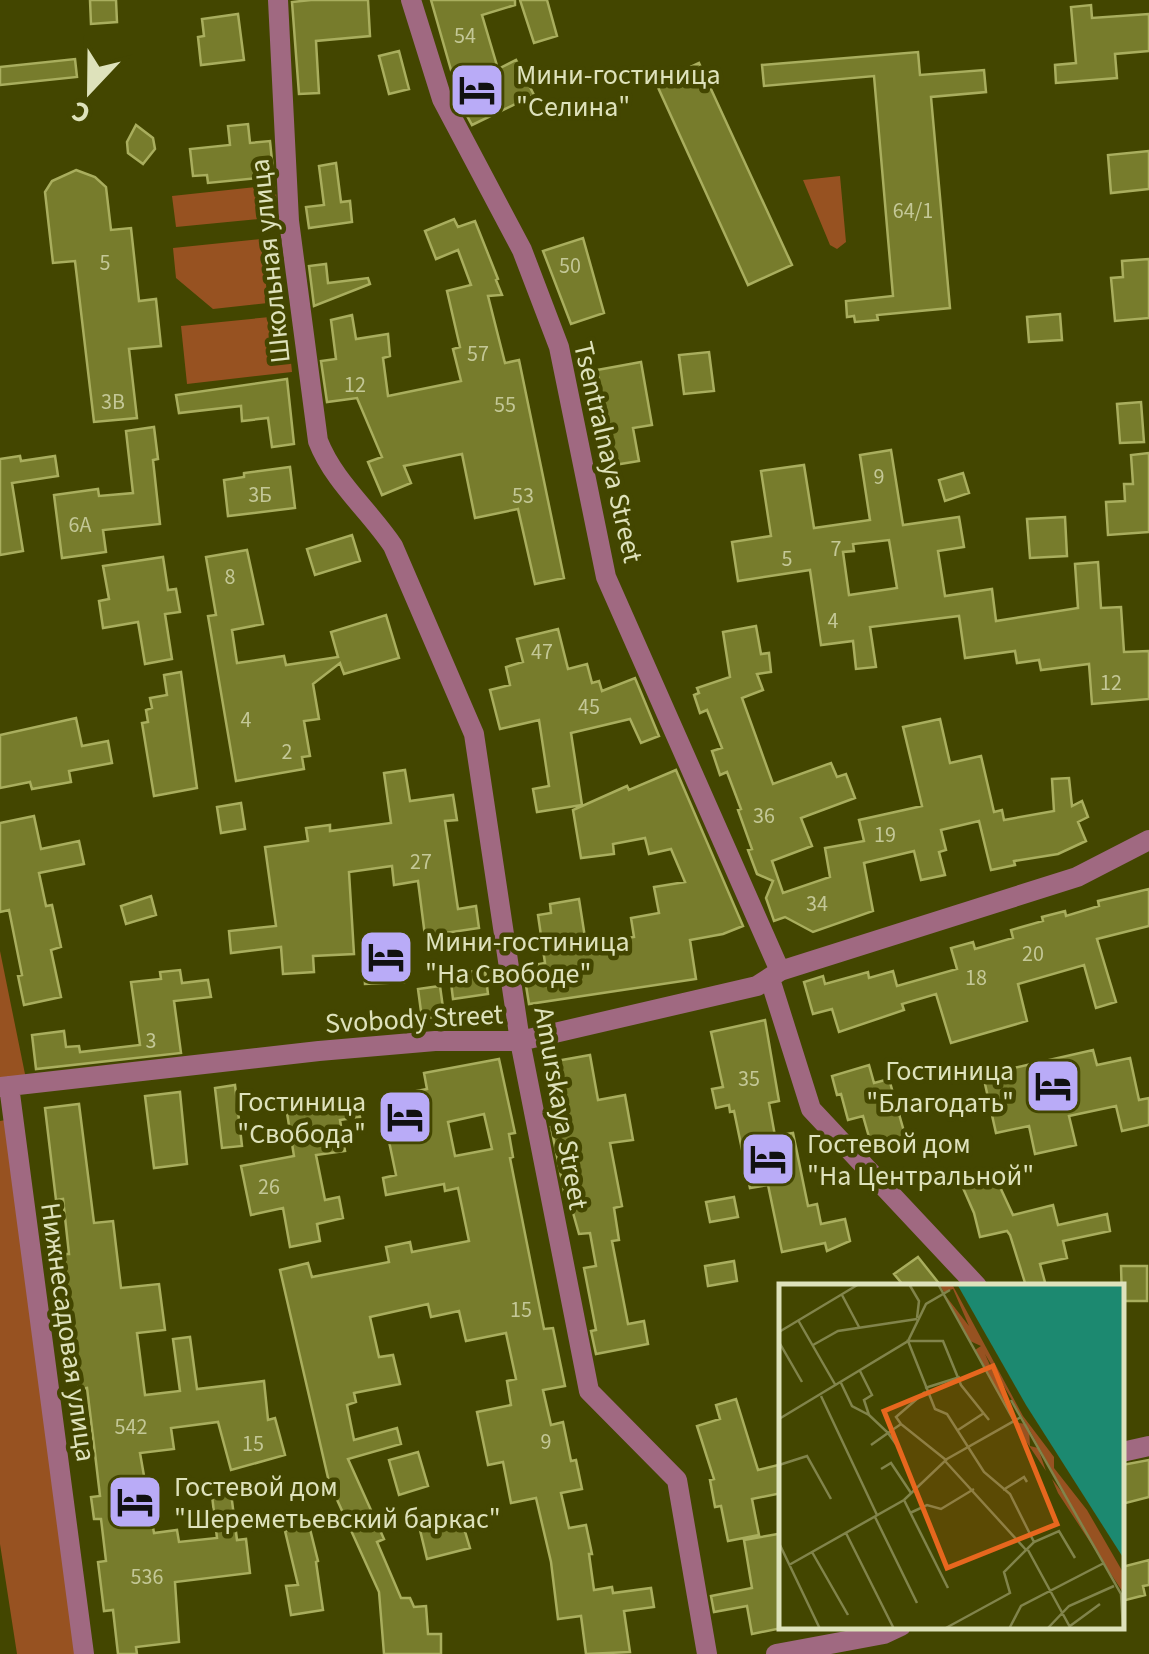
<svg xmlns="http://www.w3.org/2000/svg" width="1149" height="1654" font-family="'Source Sans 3',sans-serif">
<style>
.green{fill:#975221}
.building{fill:#777c2c;stroke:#a9ae5e;stroke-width:2.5;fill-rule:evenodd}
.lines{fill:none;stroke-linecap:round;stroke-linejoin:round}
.street{stroke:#a06981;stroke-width:20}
.labels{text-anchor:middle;stroke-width:9;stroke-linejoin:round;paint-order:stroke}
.number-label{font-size:22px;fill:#c4c897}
.poi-label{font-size:28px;fill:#dee2bb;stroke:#434600;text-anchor:start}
.street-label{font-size:28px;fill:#dee2bb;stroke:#434600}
.inset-road{fill:none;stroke:#81844b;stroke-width:2.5}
.view{fill:#e7671e;fill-opacity:0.15;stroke:#e7671e;stroke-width:5}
.inset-edge{fill:none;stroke:#dee2bb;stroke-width:5}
</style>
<rect width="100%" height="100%" fill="#434600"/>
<path class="green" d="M 840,176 L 846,242 L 837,249 L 830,245 L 803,180 Z
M 275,185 L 277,202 L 258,212 L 259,219 L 176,227 L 172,196 Z
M 261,239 L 268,303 L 213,309 L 176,278 L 173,248 Z
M 270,317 L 287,323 L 292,372 L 187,384 L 181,326 Z
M 0,951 L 26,1079 L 0,1082 Z
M 6,1120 L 76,1654 L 17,1654 L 0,1544 L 0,1121 Z"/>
<path class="building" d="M 90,0 L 116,0 L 117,22 L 91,24 Z
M 311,0 L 368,0 L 370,36 L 316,41 L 319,93 L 299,94 L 292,2 Z
M 431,0 L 515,0 L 515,5 L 482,15 L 498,69 L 516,60 L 534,95 L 472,125 L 458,99 L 464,96 L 451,70 Z
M 520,0 L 547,0 L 557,36 L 534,43 Z
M 1091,5 L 1092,18 L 1149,14 L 1149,51 L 1115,54 L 1117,78 L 1056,83 L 1055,65 L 1076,63 L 1071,7 Z
M 238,14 L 244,60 L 201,65 L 198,37 L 204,36 L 202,19 Z
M 399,51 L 409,89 L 389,94 L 379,56 Z
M 918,52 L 920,75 L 984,70 L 986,92 L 931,97 L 950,308 L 877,315 L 878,320 L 855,322 L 854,316 L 847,317 L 846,301 L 893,296 L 874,76 L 764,86 L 762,65 Z
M 75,59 L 77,77 L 0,85 L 0,67 Z
M 699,63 L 792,265 L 748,285 L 656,83 Z
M 248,124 L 250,143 L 270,141 L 273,170 L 258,171 L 258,178 L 208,183 L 207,175 L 193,176 L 190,149 L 230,145 L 228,126 Z
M 136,125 L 153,138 L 155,149 L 143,164 L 128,153 L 127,142 Z
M 1149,151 L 1149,189 L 1111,193 L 1108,155 Z
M 336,163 L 341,202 L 350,201 L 352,222 L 309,228 L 306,207 L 324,205 L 319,166 Z
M 76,170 L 95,177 L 106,187 L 111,230 L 131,228 L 139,301 L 156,299 L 161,346 L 129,349 L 137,418 L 94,422 L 75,261 L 53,263 L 45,192 L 52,181 Z
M 454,219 L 458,227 L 475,221 L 498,279 L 496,280 L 502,295 L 488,296 L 505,363 L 519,360 L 564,578 L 535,584 L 518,509 L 475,518 L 462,454 L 404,466 L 411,483 L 382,495 L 368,462 L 382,457 L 357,398 L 327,402 L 321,361 L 336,359 L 331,320 L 352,315 L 356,339 L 388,334 L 390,356 L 383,358 L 388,396 L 461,381 L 453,349 L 460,347 L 447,291 L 471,285 L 458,250 L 436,259 L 425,231 Z
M 583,238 L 604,313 L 571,324 L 543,251 Z
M 1149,259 L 1149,318 L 1115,321 L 1111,278 L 1123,277 L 1122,261 Z
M 326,264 L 328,283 L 368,278 L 370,284 L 314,306 L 309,266 Z
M 1060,314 L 1062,340 L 1029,342 L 1027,317 Z
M 709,352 L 714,391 L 684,394 L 679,355 Z
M 641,362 L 652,425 L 633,428 L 639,461 L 614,465 L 597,370 Z
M 287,379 L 294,444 L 272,447 L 268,418 L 242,421 L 241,406 L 179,413 L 176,395 Z
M 1141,402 L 1144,442 L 1120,443 L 1117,404 Z
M 154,427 L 158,459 L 153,460 L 160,524 L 103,530 L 106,552 L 62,558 L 54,495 L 98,489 L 99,496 L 133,493 L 126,431 Z
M 891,450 L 903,525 L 959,517 L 964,547 L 938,551 L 945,596 L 992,589 L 996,621 L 1078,608 L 1075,564 L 1098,562 L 1101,608 L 1121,607 L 1124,652 L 1149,651 L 1149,699 L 1092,704 L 1089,664 L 1041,670 L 1039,660 L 1017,663 L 1015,651 L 965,658 L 959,616 L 870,627 L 876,667 L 856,669 L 853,641 L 821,645 L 810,570 L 738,581 L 732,542 L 771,536 L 761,471 L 804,465 L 814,528 L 870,520 L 860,455 ZM 889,540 L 897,588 L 849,595 L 843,552 L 854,551 L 853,544 Z
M 1149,453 L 1149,532 L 1108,535 L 1106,502 L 1125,501 L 1124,484 L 1133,484 L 1131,455 Z
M 20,456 L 21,461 L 55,456 L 58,476 L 12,483 L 23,551 L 0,555 L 0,459 Z
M 290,467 L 295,508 L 228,516 L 224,480 L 244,477 L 244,473 Z
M 963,473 L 969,493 L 945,501 L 939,480 Z
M 1065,517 L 1067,556 L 1030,558 L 1027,519 Z
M 352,535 L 360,561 L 315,575 L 307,549 Z
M 247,550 L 263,624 L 232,630 L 237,663 L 284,656 L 286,665 L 338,657 L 331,632 L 386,615 L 399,658 L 344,674 L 340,663 L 313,684 L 319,719 L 304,721 L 310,756 L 302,757 L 304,769 L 236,781 L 208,616 L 216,615 L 206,557 Z
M 163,557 L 168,590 L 176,589 L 180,612 L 165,614 L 172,659 L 145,664 L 138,622 L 103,628 L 99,601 L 109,599 L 103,566 Z
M 756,626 L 761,654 L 769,653 L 771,672 L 757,674 L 763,690 L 742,698 L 773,784 L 831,763 L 837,777 L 846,774 L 855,798 L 801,818 L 812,846 L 772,861 L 783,893 L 830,877 L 825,848 L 864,841 L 859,820 L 922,806 L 903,727 L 940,719 L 950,763 L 981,756 L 994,812 L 1002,810 L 1004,820 L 1054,811 L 1052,779 L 1069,778 L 1072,806 L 1082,801 L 1088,817 L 1078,822 L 1086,841 L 1058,854 L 1014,861 L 1015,865 L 991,870 L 979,821 L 941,830 L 946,850 L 939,852 L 945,875 L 921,880 L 914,851 L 864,863 L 873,911 L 813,932 L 785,917 L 774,921 L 766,898 L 773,881 L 757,874 L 748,850 L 752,849 L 738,810 L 741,809 L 727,772 L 720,775 L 712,751 L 722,748 L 707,710 L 700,713 L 694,695 L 699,693 L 697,688 L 730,677 L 723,632 Z
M 558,629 L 568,669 L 587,664 L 592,683 L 599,681 L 602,691 L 635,678 L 659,736 L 641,743 L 630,719 L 571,733 L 582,805 L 537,812 L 533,789 L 549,786 L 539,720 L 500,729 L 490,690 L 510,685 L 506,667 L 523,662 L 517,639 Z
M 181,672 L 197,788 L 154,796 L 142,723 L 148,722 L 146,710 L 152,708 L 150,698 L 167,695 L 164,675 Z
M 76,718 L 82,746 L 108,741 L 112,763 L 69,771 L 71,782 L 32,789 L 30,782 L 0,788 L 0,735 Z
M 405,770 L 410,801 L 453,795 L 457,820 L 445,821 L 458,909 L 476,906 L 479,928 L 425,936 L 418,881 L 394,885 L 392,866 L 349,872 L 354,954 L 313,956 L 314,972 L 283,974 L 281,947 L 231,953 L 229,931 L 276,926 L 265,847 L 308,841 L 306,828 L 330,825 L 330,831 L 391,823 L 384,773 Z
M 676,770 L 743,926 L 723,934 L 690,940 L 696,979 L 529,1004 L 523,967 L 545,963 L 538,915 L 551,913 L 550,904 L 579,899 L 586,944 L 634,937 L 631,918 L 659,913 L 654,887 L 685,882 L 671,849 L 649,854 L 645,838 L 613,844 L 614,854 L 581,858 L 573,810 L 627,786 L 629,790 Z
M 241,803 L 245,829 L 221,833 L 217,807 Z
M 34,816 L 41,849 L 79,841 L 84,864 L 39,873 L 46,906 L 52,905 L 61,947 L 51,950 L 61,997 L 24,1005 L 18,976 L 22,975 L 9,910 L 0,912 L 0,823 Z
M 1149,889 L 1149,926 L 1097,939 L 1116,1002 L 1096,1008 L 1084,965 L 1018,984 L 1027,1021 L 951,1043 L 936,994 L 902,1004 L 904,1010 L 839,1032 L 832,1009 L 813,1014 L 804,982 L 823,976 L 825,984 L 868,972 L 869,978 L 893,971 L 897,986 L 957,969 L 951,948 L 973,942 L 975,949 L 1013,938 L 1011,930 L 1043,921 L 1042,917 L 1065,911 L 1066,916 L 1099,906 L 1098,901 Z
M 151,896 L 156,915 L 126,924 L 121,906 Z
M 401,940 L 404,982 L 365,984 L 363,942 Z
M 180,970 L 182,983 L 208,980 L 211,997 L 174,1001 L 181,1053 L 36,1069 L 32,1035 L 64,1031 L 66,1047 L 79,1046 L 80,1052 L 140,1045 L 131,982 L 161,979 L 160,972 Z
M 485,970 L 488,994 L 453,999 L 450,974 Z
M 440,986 L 444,1015 L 422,1019 L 418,989 Z
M 765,1020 L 779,1101 L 769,1103 L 775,1136 L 793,1133 L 808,1206 L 817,1204 L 821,1224 L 845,1219 L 850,1241 L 827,1251 L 825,1243 L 782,1252 L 768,1185 L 750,1188 L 734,1111 L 730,1112 L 729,1105 L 716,1108 L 712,1089 L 723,1087 L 711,1032 Z
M 1093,1050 L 1097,1065 L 1130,1058 L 1139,1100 L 1149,1098 L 1149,1125 L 1122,1131 L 1116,1106 L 1069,1116 L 1076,1145 L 1035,1154 L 1029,1126 L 996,1133 L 983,1075 Z
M 590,1055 L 598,1100 L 625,1095 L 633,1140 L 610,1143 L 622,1206 L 614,1208 L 619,1240 L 612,1241 L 628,1324 L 644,1321 L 648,1344 L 596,1354 L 591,1331 L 596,1330 L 584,1268 L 596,1266 L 590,1233 L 579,1234 L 568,1195 L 565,1196 L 551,1127 L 556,1126 L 545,1063 Z
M 499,1059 L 515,1133 L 509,1134 L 513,1157 L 510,1158 L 533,1274 L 544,1329 L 553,1328 L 565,1386 L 543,1390 L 551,1425 L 563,1422 L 571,1461 L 576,1460 L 582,1489 L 561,1493 L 569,1528 L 586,1525 L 592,1554 L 589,1554 L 594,1590 L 612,1587 L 613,1593 L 651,1588 L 654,1607 L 624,1611 L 630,1652 L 586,1654 L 581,1616 L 558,1619 L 551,1562 L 536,1498 L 511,1503 L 503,1462 L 488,1465 L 477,1412 L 511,1405 L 507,1381 L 516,1379 L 506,1333 L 466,1341 L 459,1311 L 431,1317 L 428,1304 L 370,1317 L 379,1357 L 393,1355 L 400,1384 L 354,1393 L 356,1402 L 347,1405 L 354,1440 L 397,1428 L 401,1444 L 348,1459 L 384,1539 L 377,1542 L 401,1598 L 410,1598 L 414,1607 L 426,1606 L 428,1634 L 441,1634 L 441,1654 L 384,1654 L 379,1592 L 329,1482 L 280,1270 L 308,1263 L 312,1277 L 389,1262 L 386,1247 L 410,1242 L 412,1252 L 469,1241 L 458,1188 L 445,1191 L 444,1184 L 386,1195 L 383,1178 L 396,1175 L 381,1103 L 396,1100 L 396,1095 L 427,1089 L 424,1073 ZM 484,1114 L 492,1149 L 455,1156 L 448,1122 Z
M 869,1065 L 874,1083 L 889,1079 L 907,1142 L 873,1151 L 863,1116 L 848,1120 L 841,1094 L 837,1095 L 832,1076 Z
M 235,1085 L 242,1146 L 222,1148 L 215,1088 Z
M 180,1092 L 187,1164 L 154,1168 L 145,1096 Z
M 356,1096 L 360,1117 L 340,1120 L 345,1151 L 316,1155 L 325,1200 L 339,1197 L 343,1218 L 317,1224 L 320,1241 L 290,1247 L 283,1208 L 251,1215 L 241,1166 L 294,1156 L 286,1107 Z
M 79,1104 L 94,1223 L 113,1221 L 121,1288 L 159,1284 L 165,1330 L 137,1333 L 145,1395 L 180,1391 L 173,1339 L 190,1337 L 197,1389 L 264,1381 L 268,1420 L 275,1418 L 285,1455 L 231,1470 L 218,1422 L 171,1428 L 174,1449 L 140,1453 L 154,1533 L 177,1530 L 179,1542 L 217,1538 L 211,1487 L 230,1485 L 237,1540 L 246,1539 L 250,1573 L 175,1582 L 179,1642 L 136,1647 L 137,1654 L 118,1654 L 113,1610 L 104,1611 L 98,1562 L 106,1561 L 101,1519 L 94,1519 L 91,1497 L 100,1496 L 94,1445 L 87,1388 L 79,1389 L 65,1268 L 65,1254 L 69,1254 L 63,1199 L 56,1200 L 45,1108 Z
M 994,1174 L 1013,1215 L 1053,1205 L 1058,1225 L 1107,1214 L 1110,1231 L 1063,1241 L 1067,1258 L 1040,1264 L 1046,1286 L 1026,1286 L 1010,1235 L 1007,1231 L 980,1237 L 974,1213 L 963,1188 Z
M 734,1197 L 738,1217 L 710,1222 L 706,1202 Z
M 918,1257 L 941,1286 L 904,1286 L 894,1274 Z
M 734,1261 L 737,1281 L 708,1286 L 705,1266 Z
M 1121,1266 L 1147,1266 L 1147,1301 L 1122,1301 Z
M 736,1399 L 758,1470 L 782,1464 L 782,1493 L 752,1499 L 759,1535 L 728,1541 L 721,1506 L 715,1507 L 710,1480 L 714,1479 L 697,1426 L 720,1419 L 716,1405 Z
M 418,1452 L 428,1486 L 399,1495 L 389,1460 Z
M 1149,1460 L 1149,1497 L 1122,1504 L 1122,1465 Z
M 461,1518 L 470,1548 L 427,1559 L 420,1530 Z
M 309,1525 L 318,1561 L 316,1562 L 323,1610 L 291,1615 L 286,1586 L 298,1585 L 285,1531 Z
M 778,1534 L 782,1552 L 782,1628 L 752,1634 L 747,1606 L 714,1612 L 711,1596 L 752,1588 L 744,1540 Z
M 1149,1560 L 1149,1585 L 1143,1586 L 1145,1595 L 1122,1601 L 1122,1567 Z"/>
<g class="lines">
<path class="street" d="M 278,0 L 289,221 L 318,441 C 334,482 369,510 393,546 L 474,734 L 520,1041 L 589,1391 L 677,1480 L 707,1654
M 411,0 L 442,99 L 522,250 L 559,347 L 606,577 L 780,971
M 770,979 L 811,1109 L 977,1286
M 9,1086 L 84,1654
M 0,1087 L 319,1051 L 435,1041 L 520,1041 L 757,986 L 780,971 L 1077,877 L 1149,840
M 1122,1452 L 1149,1446
M 776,1654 L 884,1634 L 901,1626"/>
</g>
<defs>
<g id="hotel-square" transform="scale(2.875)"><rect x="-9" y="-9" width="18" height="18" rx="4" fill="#b9abf7" stroke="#434600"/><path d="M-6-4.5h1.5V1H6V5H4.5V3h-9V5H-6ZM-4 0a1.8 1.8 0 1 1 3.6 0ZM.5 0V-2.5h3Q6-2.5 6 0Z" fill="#111"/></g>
</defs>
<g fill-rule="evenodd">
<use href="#hotel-square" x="477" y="90"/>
<use href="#hotel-square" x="386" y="957"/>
<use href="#hotel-square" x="1053" y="1086"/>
<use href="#hotel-square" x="405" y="1117"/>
<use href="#hotel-square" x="768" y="1159"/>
<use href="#hotel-square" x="135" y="1502"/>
</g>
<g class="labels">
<g class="number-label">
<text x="465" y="43">54</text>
<text x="913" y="218">64/1</text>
<text x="105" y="270">5</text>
<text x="570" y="273">50</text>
<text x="478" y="361">57</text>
<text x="355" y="392">12</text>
<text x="113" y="409">3В</text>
<text x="505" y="412">55</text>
<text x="879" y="484">9</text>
<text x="260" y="502">3Б</text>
<text x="523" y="503">53</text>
<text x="80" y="532">6А</text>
<text x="836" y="556">7</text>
<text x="787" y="566">5</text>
<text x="230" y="584">8</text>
<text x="833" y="628">4</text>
<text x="542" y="659">47</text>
<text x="1111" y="690">12</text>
<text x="589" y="714">45</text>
<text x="246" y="727">4</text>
<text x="287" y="759">2</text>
<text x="764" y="823">36</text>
<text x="885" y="842">19</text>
<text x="421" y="869">27</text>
<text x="817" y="911">34</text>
<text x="1033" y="961">20</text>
<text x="976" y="985">18</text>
<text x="151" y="1048">3</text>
<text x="749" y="1086">35</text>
<text x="269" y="1194">26</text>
<text x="521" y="1317">15</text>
<text x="131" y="1434">542</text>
<text x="546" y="1449">9</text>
<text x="253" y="1451">15</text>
<text x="147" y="1584">536</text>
</g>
<g class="poi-label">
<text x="516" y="84">Мини-гостиница<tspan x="516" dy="32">"Селина"</tspan></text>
<text x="425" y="951">Мини-гостиница<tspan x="425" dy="32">"На Свободе"</tspan></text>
<text x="1014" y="1080" text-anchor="end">Гостиница<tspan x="1014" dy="32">"Благодать"</tspan></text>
<text x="366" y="1111" text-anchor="end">Гостиница<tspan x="366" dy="32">"Свобода"</tspan></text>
<text x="807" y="1153">Гостевой дом<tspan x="807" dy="32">"На Центральной"</tspan></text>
<text x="174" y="1496">Гостевой дом<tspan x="174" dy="32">"Шереметьевский баркас"</tspan></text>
</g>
<g class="street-label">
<text transform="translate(269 261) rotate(-96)" y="10">Школьная улица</text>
<text transform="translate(609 452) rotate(77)" y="10">Tsentralnaya Street</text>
<text transform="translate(414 1018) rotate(-3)" y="10">Svobody Street</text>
<text transform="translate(562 1108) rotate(80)" y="10">Amurskaya Street</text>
<text transform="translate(69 1332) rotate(82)" y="10">Нижнесадовая улица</text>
</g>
</g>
<g transform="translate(779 1284)">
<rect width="345" height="345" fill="#434600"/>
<path d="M 160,0 L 173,0 L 244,132 L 275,173 L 275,184 L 308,226 L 345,290 L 345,310 L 279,209 L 273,195 L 289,216 L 250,145 L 251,162 L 259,164 L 267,187 L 234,138 L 247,140 L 206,70 L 234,133 L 196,66 L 202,62 L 191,57 L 166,11 L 190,42 L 174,5 L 165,8 Z" fill="#975221"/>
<path d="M 178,0 L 345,0 L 345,275 L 247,121 Z" fill="#1c8970"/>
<path class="inset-road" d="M 130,0 L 140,17 L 138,34M 159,0 L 235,137M 63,11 L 80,43M 19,36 L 57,102M 0,48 L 80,0M 0,58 L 23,98M 34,61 L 59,47 L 138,35M 81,87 L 93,111 L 85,116 L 90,131 L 109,149 L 122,140 L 167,176M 62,99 L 73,122 L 90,131M 146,104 L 181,93M 42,112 L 98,231M 232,116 L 342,310 L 344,345M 0,135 L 129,57 L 147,20 L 171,6M 210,136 L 182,101 L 164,57 L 129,57 L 156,125 L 168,130 L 205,188 L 231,210 L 255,258M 122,140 L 117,133 L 146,108M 179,146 L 205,129M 92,161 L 109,149 L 117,160M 166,177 L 248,267M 0,181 L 28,172 L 52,215M 102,185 L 112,179 L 132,209M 224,206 L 245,193 L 248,198M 125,216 L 169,304M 131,229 L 148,221 L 162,225 L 195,205M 96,233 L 138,319M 67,249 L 115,345M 0,259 L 41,345M 249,266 L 292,345M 33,268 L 69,331M 10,281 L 125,216 L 168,175 L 242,133M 291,342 L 321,320M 165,345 L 231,309 L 225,288 L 255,258 L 280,247 L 296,274M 230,345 L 242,322 L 325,279M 268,345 L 290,322 L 335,302"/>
<path class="view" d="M 214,82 L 278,240 L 168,284 L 105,127 Z"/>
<rect width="345" height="345" class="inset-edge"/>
</g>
<g transform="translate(90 90) rotate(202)" stroke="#434600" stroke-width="8" paint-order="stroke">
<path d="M0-8L18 38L0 25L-18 38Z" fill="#dee2bb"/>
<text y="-15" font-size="28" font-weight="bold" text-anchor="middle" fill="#dee2bb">С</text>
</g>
</svg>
